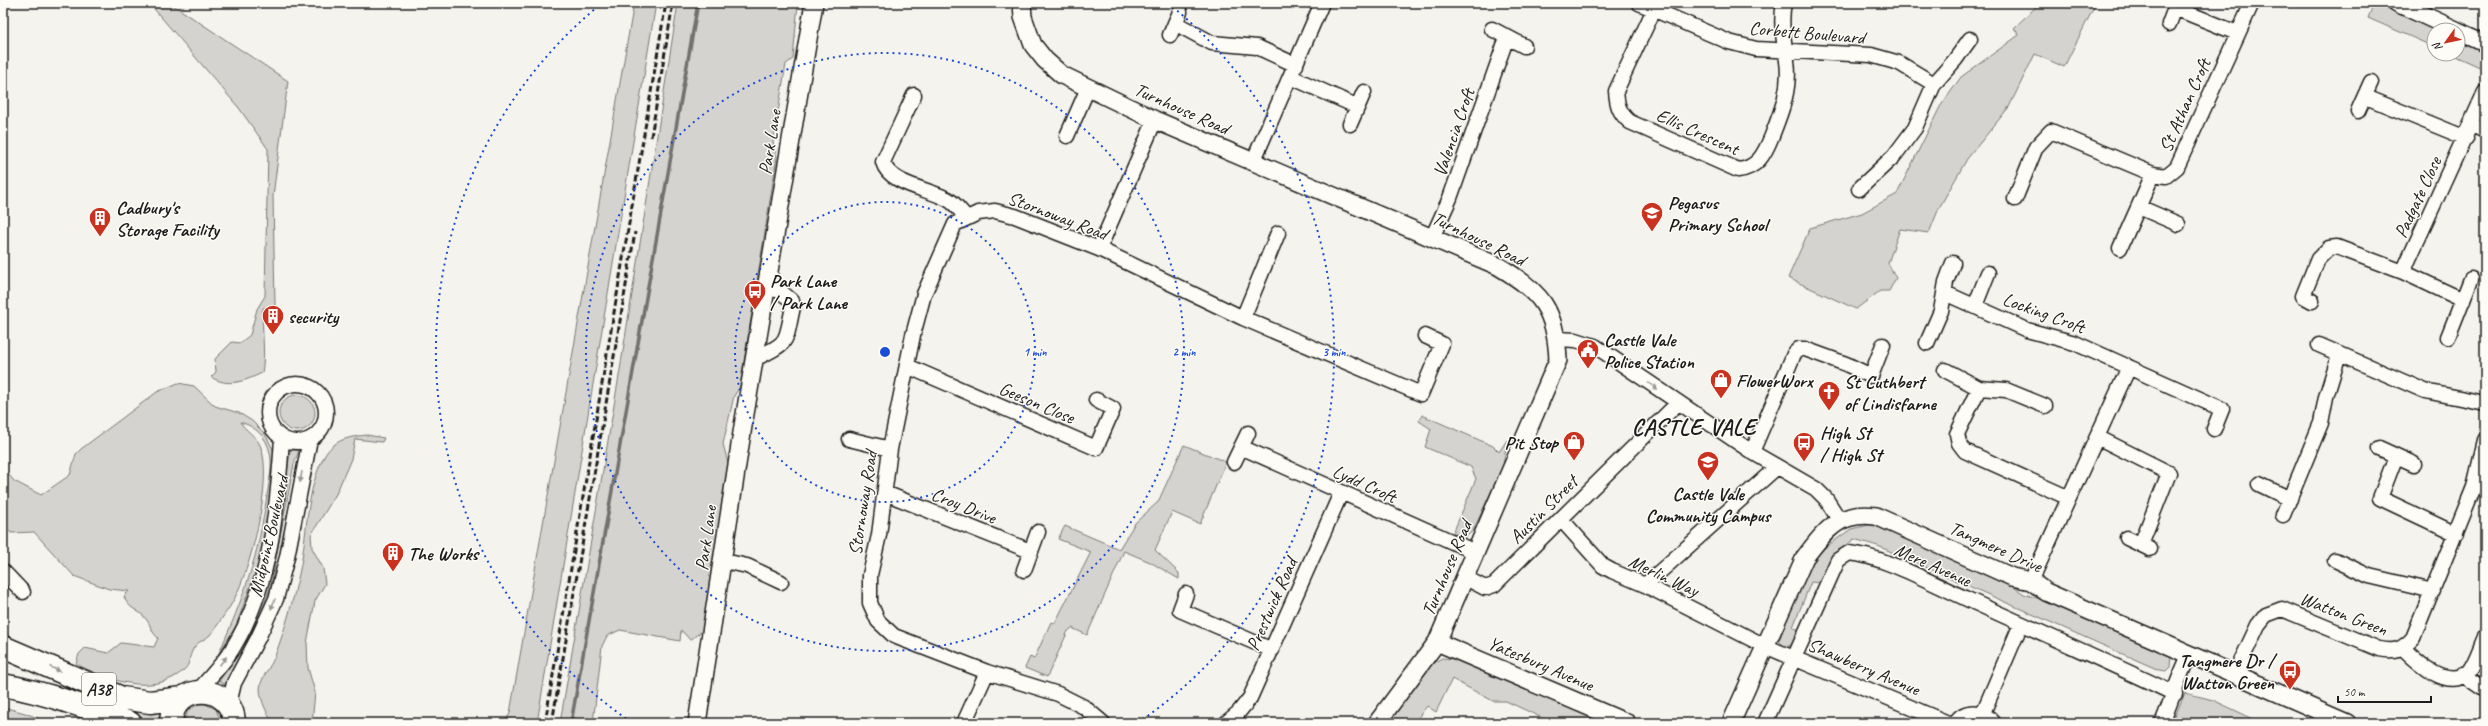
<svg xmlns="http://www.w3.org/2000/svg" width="2488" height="726" font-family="Caveat,sans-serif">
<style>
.green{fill:#d4d3cf;stroke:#787876}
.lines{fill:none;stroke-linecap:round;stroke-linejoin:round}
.stream{stroke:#72716f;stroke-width:3.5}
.minor-casing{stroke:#1c1c1c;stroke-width:17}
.tertiary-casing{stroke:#1c1c1c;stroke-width:20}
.trunk-casing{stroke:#1c1c1c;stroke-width:25}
.minor{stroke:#fdfcf7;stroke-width:14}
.tertiary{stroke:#fdfcf7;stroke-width:17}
.trunk{stroke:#fdfcf7;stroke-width:22}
.rail{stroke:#1c1c1c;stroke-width:3;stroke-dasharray:6 3;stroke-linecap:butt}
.oneway{fill:#989794}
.ring{fill:none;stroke:#1d4ed8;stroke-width:2;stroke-dasharray:2 4}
.labels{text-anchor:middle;stroke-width:3;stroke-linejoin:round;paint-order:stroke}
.shield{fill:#fdfcf7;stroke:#605f5e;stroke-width:1}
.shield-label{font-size:18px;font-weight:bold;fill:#1c1c1c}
.street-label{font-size:19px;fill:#1c1c1c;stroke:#fdfcf7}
.poi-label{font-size:19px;font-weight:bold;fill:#1c1c1c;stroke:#fdfcf7;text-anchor:start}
.district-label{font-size:23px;font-weight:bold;letter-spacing:1px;fill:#1c1c1c;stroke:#fdfcf7}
.centre{fill:#1d4ed8;stroke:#fdfcf7;stroke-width:2}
.ring-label{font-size:12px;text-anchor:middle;font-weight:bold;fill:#1d4ed8;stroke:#fdfcf7;stroke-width:3;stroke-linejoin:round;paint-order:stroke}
</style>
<rect width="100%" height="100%" fill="#f4f3ee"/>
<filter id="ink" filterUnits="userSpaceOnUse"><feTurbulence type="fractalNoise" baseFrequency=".025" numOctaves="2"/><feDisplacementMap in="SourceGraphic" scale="8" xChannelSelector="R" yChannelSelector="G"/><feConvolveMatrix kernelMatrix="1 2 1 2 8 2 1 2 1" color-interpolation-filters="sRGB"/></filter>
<g filter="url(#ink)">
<path class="green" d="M 149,3 L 170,3 L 288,81 L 273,196 L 275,306 L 263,308 C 261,331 266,351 262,373 C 245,381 228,388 211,377 L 216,372 L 215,359 L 232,342 L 240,343 L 250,335 L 257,309 L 265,296 L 268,149 L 239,108 Z
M 634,3 L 656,3 L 537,723 L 505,723 L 510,713 Z
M 678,3 L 798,3 L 793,59 L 786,64 L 773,142 L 777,157 L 740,386 L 734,396 L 723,444 L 728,463 L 705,629 L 690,640 L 681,630 L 680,641 L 620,630 L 607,636 L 602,646 L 593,723 L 560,723 L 620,370 Z
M 2040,3 L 2096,3 L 2064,67 L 2035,54 L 2009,107 L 1967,159 L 1939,208 L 1929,233 L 1900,229 L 1888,263 L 1896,278 L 1889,291 L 1880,291 L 1856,309 L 1788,278 L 1810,228 L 1862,213 L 1897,194 L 1940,107 L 1961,77 L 2019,35 L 2014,28 Z
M 2368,3 L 2376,3 L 2439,30 L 2434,30 L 2434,47 L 2368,18 L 2373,6 Z
M 2458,38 L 2464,38 L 2485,53 L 2484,69 L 2451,54 L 2458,54 Z
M 178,383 L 194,386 L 215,406 L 239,413 L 252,421 L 265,434 L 273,449 L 274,456 L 265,539 L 259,562 L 236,626 L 218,655 C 244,597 258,558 267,495 C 269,482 273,466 270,453 C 267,437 255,426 240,422 C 245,430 256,436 260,445 C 275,477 249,579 229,608 C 223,616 217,627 210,635 C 206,639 199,641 195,646 C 185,661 195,665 174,677 C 143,694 104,678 76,664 L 79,654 L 85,648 L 108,653 L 121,643 L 154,647 L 158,638 C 151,632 151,625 146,619 C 139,609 128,610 124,596 L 129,591 L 109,589 L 74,576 L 34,532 L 11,533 L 3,523 L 3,468 L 14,481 L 41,495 L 70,475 L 76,454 L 81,449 L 157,392 Z
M279 413a18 18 0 1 1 36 0a18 18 0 1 1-36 0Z
M 1422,415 L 1493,446 L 1499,452 L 1507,440 L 1503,466 L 1473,531 L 1464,538 L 1453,533 L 1476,479 L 1471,467 L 1425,447 L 1431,429 L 1419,421 Z
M 367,435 L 384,438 L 382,442 L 355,439 L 351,459 L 336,494 L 311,535 L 312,548 L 323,568 L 325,584 L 315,601 L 307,643 L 308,668 L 315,692 L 312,723 L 272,723 C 267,712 257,695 261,683 C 264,673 272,665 275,656 C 285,629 293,601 299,574 C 308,536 305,490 325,455 C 335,439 349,437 367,435 Z
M 1184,445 L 1226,462 L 1200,524 L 1172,512 L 1155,550 L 1179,573 L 1179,579 L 1150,562 L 1124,551 L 1087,635 L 1072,628 L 1068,631 L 1047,677 L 1025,668 L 1030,657 L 1034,659 L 1051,622 L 1055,623 L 1091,552 L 1058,539 L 1065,526 L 1119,549 L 1135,523 L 1158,502 Z
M 290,450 L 299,450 L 294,464 L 271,585 L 260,616 L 226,685 L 219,681 C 271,613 280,532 290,450 Z
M 1869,525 L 1893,530 L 1993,573 L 2024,594 L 2069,608 L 2171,655 L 2170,667 L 2166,671 L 2159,670 L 1878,546 L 1854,539 L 1834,556 L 1821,583 L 1811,582 L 1793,627 L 1799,630 L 1792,645 L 1785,647 L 1779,641 L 1807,564 L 1823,549 L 1851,529 Z
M 1442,658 L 1455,659 L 1608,723 L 1553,723 L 1506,701 L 1493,701 L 1452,679 L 1436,712 L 1427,706 L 1414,723 L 1385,723 L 1426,667 Z
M 46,670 L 161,711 L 158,723 L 75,697 Z
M 2185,693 L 2213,700 L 2262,723 L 2172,723 Z
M 199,704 L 205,704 L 216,709 L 221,723 L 184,723 L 188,710 Z
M 3,707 L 25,713 L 50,723 L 3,723 Z"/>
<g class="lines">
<path class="stream" d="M 571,723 L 698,3"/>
<g class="minor-casing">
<path id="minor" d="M 1639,3 L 1729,42 L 1756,49 L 1871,55 L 1899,63 L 1934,84
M 1657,3 L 1616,91 C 1617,105 1619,113 1630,122 L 1738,170 C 1757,168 1764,155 1771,138 C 1781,113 1791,89 1787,61 C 1784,42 1780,22 1784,3
M 1175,23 L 1212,43 L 1257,47 L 1296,65
M 2169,24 L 2175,8 L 2237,33
M 1492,29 L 1524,46
M 1170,35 L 1180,12
M 1291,77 L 1356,106
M 914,95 L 883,162 C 889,185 931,189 949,200 C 956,204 961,212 967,218
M 2366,97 L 2466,138
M 2358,111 L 2371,82
M 1350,124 L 1364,92
M 2472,124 L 2485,130
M 1067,136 L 1088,88
M 1253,162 L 1322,3
M 1859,189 L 1894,156 L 1915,128 L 1934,84 L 1955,60 L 1970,39
M 2015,199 L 2036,147 L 2051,131 L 2153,174 L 2166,176 L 2177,167 L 2252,3
M 2139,207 L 2178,224
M 1432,238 L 1450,198 L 1507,37
M 2120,248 L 2153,174
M 1099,249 L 1155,120
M 2403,272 L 2485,92
M 1945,293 L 2027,330 L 2075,343 L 2222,409 L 2214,429
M 2312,301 L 2303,296 L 2318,259 L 2329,248 L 2337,247 L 2403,272 L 2463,300
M 1975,306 L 1988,273
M 1243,318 L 1278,233
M 2448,337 L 2471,279
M 1557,339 L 1576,340 L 1595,346 L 1752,452 L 1816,489 L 1826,499 L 1840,521
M 1927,343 L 1941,311 L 1946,282 L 1953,263
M 2319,345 L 2425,391 L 2485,403
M 756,358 C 791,342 785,342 793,307 L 792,301 L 780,291 L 767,288
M 907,366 L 1096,448 L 1113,409 L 1096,400
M 1945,370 L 1979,388 L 2006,390 L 2045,406
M268 413a29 29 0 1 1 58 0a29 29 0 1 1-58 0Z
M 1979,388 L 1957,434 L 1959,443 L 1965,451 L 2069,498
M 2097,437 L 2169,473 L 2141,544
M 849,439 L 890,449
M 1241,447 L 1475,552
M 2379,448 L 2414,464
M 1752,452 L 1794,354 L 1799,349 L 1805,349 L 1846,364 L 1871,376 L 1883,345
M 2396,456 L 2380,498 L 2456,534
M 1234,462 L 1248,433
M 2259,484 L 2290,499
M 885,493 L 1030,551
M 2283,515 L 2321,423 L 2326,397 L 2339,355
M 1561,519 L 1603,566 L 1612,571 L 1645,585 L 1765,646 L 1948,723
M 2127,538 L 2150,549
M 2335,560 L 2369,576 L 2433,591
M 724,561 L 747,566 L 781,582
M 1024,570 L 1038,532
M 3,571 L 23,592
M 1464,577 L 1485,588 L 1494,585 L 1678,403
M 2031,581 L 2129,367
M 1645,585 L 1777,467
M 1186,594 L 1180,610 L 1272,650
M 2403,648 C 2417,662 2449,693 2469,671 C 2476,662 2480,648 2485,637
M 2235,674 L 2258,625 L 2266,615 L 2282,609 L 2379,649 C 2395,652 2402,650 2413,638 L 2474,487 L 2485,440
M 2463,675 L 2485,690
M 198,691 C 210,677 225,662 234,646 C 270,587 278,506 282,438
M 229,704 L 234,683 L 258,638 L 276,599 L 287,557 L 310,439
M 1983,713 L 2021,624
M 964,723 L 987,672
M 1103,723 L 1084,707 L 1058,694 L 987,672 L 894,636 L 878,621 L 870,603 L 870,575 L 879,535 L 890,449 L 913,335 L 924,294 L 955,224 L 978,213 L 995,211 L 1015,216 L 1099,249 L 1243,318 L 1421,394 L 1442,344 L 1425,336
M 1226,723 L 1238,713 L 1250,698 L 1341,493
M 1765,723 L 1833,571 L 1838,560 L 1849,553 C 1884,556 1933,584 1967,599 C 2037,631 2106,661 2175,694
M 1955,723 C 1965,708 1984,710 1994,723
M 2162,723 C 2172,700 2178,677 2190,654"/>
</g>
<g class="tertiary-casing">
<path id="tertiary" d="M 1022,3 L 1023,17 L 1033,45 L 1045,60 L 1062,75 L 1155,120 L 1498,266 C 1541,291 1556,310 1558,360 L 1437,642 L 1377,723
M 2397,3 L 2456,30
M 2458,31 L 2485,43
M 1437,642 L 1627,723
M 697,723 L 743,426 L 814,3
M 1731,723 L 1805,557 C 1826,530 1839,511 1876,516 L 2012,577 L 2031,581 L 2046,592 L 2347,723"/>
</g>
<g class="trunk-casing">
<path id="trunk" d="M 3,647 L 122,698 L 150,702 L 183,698
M 3,685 C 47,693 88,708 130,723
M 171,723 C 172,681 233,682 234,723"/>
</g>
<use href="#minor" class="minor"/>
<use href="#tertiary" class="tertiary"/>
<use href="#trunk" class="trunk"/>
<path class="rail" d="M 651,137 L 673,3
M 545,723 L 666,3
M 552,723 L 635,232"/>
</g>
<defs><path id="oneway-solid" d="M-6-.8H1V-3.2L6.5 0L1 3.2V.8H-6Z"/></defs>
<g class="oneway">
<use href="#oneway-solid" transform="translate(1653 386) rotate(35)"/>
<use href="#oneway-solid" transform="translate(301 477) rotate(100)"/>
<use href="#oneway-solid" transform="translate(273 604) rotate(112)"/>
<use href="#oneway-solid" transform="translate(223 661) rotate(-50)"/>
<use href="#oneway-solid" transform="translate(55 669) rotate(25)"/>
</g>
</g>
<g class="ring">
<circle cx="885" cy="352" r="150"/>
<circle cx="885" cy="352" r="299"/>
<path d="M631 722A449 449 0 0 1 602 3M1168 3A449 449 0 0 1 1139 722"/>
</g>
<defs>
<g id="school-pin" transform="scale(1.15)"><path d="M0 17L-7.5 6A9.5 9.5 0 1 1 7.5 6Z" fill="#c8321e" stroke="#fdfcf7"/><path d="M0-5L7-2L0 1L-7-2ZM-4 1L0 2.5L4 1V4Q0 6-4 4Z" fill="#fff"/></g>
<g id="building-pin" transform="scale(1.15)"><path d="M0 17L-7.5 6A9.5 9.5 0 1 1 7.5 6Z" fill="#c8321e" stroke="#fdfcf7"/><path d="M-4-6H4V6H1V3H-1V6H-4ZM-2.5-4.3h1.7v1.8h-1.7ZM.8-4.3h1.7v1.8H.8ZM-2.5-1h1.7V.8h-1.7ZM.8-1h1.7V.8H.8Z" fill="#fff"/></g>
<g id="bus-pin" transform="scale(1.15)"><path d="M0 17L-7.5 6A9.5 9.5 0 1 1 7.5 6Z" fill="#c8321e" stroke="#fdfcf7"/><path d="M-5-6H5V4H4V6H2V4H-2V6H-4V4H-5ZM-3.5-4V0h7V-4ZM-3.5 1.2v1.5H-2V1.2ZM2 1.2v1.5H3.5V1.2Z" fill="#fff"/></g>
<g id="civic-pin" transform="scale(1.15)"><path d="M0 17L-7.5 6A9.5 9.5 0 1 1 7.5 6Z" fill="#c8321e" stroke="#fdfcf7"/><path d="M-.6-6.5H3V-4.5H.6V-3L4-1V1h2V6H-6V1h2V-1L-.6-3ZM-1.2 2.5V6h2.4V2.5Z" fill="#fff"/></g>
<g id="shop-pin" transform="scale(1.15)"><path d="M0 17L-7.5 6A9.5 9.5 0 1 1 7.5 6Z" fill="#c8321e" stroke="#fdfcf7"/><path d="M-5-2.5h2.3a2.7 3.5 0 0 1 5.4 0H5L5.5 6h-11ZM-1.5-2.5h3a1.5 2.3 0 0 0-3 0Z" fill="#fff"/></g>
<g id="church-pin" transform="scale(1.15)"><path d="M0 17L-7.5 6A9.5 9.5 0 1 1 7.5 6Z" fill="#c8321e" stroke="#fdfcf7"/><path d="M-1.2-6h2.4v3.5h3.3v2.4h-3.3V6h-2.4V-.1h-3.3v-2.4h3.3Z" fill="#fff"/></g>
<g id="university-pin" transform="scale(1.15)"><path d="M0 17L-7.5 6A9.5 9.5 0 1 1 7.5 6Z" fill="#c8321e" stroke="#fdfcf7"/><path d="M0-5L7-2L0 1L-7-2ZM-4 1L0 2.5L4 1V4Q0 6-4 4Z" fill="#fff"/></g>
</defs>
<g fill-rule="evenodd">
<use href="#school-pin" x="1652" y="213"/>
<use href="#building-pin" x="100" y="218"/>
<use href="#bus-pin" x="755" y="291"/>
<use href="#building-pin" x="273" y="316"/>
<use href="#civic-pin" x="1588" y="350"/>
<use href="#shop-pin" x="1721" y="380"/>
<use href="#church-pin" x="1829" y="392"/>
<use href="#shop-pin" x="1574" y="442"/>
<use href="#bus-pin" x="1804" y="443"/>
<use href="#university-pin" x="1708" y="462"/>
<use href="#building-pin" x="393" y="553"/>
<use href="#bus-pin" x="2290" y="671"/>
</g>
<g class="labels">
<rect class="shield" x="82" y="673" width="34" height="32" rx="3"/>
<g class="shield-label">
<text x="99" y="695">A38</text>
</g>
<g class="street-label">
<text transform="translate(1807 32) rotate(5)" y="7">Corbett Boulevard</text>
<text transform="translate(2184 105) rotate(-66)" y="7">St Athan Croft</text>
<text transform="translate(1182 108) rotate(24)" y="7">Turnhouse Road</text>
<text transform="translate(1698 131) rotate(24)" y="7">Ellis Crescent</text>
<text transform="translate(1453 132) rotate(-71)" y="7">Valencia Croft</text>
<text transform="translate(769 142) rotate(-81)" y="7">Park Lane</text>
<text transform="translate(2417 197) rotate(-65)" y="7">Padgate Close</text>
<text transform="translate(1058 215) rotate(21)" y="7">Stornoway Road</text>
<text transform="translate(1479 238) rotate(26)" y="7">Turnhouse Road</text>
<text transform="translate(2044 312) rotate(20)" y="7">Locking Croft</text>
<text transform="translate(1037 402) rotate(23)" y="7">Geeson Close</text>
<text transform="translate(1365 483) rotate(24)" y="7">Lydd Croft</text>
<text transform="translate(862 503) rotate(-81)" y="7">Stornoway Road</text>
<text transform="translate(964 505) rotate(22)" y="7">Croy Drive</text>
<text transform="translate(1543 509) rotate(-45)" y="7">Austin Street</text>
<text transform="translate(268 536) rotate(-77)" y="7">Midpoint Boulevard</text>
<text transform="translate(705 538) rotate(-82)" y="7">Park Lane</text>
<text transform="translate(1996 546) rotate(24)" y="7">Tangmere Drive</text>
<text transform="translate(1933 564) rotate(24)" y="7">Mere Avenue</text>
<text transform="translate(1446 568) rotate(-67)" y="7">Turnhouse Road</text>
<text transform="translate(1664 575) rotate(25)" y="7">Merlin Way</text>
<text transform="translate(1271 604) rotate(-66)" y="7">Prestwick Road</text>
<text transform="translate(2344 613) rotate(21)" y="7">Watton Green</text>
<text transform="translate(1541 663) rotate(23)" y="7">Yatesbury Avenue</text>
<text transform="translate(1864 666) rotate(23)" y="7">Shawberry Avenue</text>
</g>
<g class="poi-label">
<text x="1668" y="209">Pegasus<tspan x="1668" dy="22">Primary School</tspan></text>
<text x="116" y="214">Cadbury's<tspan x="116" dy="22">Storage Facility</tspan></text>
<text x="770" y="287">Park Lane<tspan x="770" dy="22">/ Park Lane</tspan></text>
<text x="288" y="323">security</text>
<text x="1604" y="346">Castle Vale<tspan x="1604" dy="22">Police Station</tspan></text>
<text x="1736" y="387">FlowerWorx</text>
<text x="1844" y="388">St Cuthbert<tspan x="1844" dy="22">of Lindisfarne</tspan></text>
<text x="1820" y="439">High St<tspan x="1820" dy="22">/ High St</tspan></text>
<text x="1558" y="449" text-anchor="end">Pit Stop</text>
<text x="1708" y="500" text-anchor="middle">Castle Vale<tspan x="1708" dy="22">Community Campus</tspan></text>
<text x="408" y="560">The Works</text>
<text x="2274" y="667" text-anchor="end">Tangmere Dr /<tspan x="2274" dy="22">Watton Green</tspan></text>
</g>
<g class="district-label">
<text x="1694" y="435">CASTLE VALE</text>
</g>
</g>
<circle cx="885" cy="352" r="6" class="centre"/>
<g class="ring-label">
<text x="1035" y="356">1 min</text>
<text x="1184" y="356">2 min</text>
<text x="1334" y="356">3 min</text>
</g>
<rect width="2488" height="726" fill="none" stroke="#fdfcf7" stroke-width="16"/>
<rect x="8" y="8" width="2472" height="710" fill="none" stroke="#1c1c1c" stroke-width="1.5" filter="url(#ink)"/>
<g transform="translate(2446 42) rotate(237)"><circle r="19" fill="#fdfcf7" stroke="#a3a29f"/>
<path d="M0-3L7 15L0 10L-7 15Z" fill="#c8321e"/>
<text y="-6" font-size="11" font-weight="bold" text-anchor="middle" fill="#1c1c1c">N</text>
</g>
<path d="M2338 696v6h93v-6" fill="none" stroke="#1c1c1c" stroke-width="2"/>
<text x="2344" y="696" font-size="12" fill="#1c1c1c" stroke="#fdfcf7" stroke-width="3" paint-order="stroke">50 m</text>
</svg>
